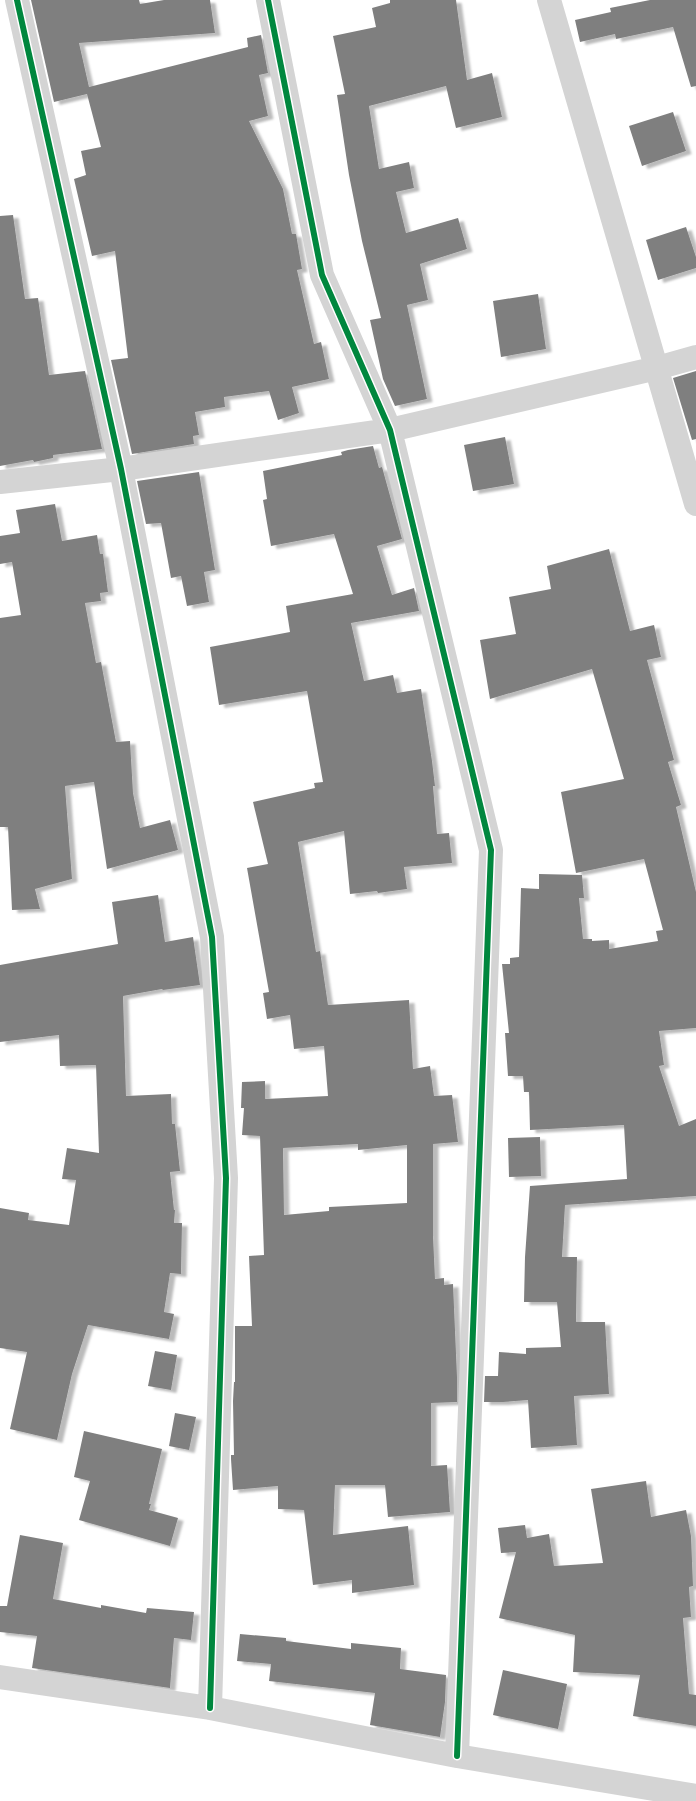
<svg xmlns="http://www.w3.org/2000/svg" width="696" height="1801" font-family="Barlow,sans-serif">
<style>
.building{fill:#7f7f7f;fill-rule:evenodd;filter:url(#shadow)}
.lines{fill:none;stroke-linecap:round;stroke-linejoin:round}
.minor{stroke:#d4d4d4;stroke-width:24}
.cycleway-casing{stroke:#fff;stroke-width:9}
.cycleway{stroke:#00873e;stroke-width:6}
</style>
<defs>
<filter id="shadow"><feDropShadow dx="5.5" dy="3" stdDeviation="1" flood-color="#0004"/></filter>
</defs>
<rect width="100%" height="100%" fill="#fff"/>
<path class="building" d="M 31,0 L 139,0 L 140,4 L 164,0 L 210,0 L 215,33 L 79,43 L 89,87 L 248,47 L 247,38 L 261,35 L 268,73 L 259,75 L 268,116 L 249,121 L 283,189 L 292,234 L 296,234 L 302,269 L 297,270 L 314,344 L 321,342 L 329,379 L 292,387 L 299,413 L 278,420 L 269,391 L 224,397 L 225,407 L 195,412 L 199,435 L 193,436 L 194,444 L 132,454 L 111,360 L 128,358 L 115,251 L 92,256 L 74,179 L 86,175 L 81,151 L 101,147 L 87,94 L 54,102 Z
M 390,0 L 456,0 L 467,80 L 492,73 L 502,117 L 456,128 L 446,86 L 369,106 L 379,169 L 409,162 L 414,188 L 396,192 L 406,233 L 458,218 L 467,249 L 420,264 L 428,300 L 407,305 L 427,399 L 395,406 L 383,379 L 370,320 L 381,318 L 362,241 L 349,175 L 337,95 L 345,94 L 333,36 L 376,27 L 372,8 L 390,3 Z
M 650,0 L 696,0 L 696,86 L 691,87 L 673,27 L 616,39 L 615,34 L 580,42 L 575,20 L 611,12 L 610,8 Z
M 673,112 L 686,151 L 642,166 L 629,126 Z
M 13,215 L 25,299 L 38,298 L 49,375 L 85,371 L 102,449 L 53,455 L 53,458 L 34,462 L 33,460 L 0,466 L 0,216 Z
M 686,227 L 696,257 L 696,268 L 658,280 L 646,240 Z
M 538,294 L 546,349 L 501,357 L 493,301 Z
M 696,371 L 696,439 L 692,440 L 673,378 Z
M 505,437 L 514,484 L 473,491 L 464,445 Z
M 373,446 L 379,468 L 382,467 L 402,539 L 377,546 L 392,595 L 414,588 L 419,611 L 351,623 L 364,681 L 393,675 L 397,693 L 421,689 L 432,761 L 435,786 L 433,786 L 437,834 L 449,833 L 452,863 L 404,867 L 407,889 L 378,893 L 377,891 L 350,894 L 344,831 L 298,842 L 316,952 L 320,951 L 328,1005 L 409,1000 L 413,1069 L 430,1066 L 434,1096 L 452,1095 L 458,1142 L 433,1144 L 433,1236 L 435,1279 L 444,1278 L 444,1285 L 453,1284 L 457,1377 L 457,1402 L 431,1403 L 431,1466 L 447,1465 L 450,1512 L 388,1517 L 385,1485 L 335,1485 L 333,1535 L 408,1526 L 414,1585 L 352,1593 L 352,1580 L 313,1585 L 304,1510 L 278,1509 L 278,1486 L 233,1490 L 231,1459 L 231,1455 L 234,1455 L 233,1401 L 234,1382 L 235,1382 L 235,1326 L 252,1326 L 249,1256 L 264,1255 L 260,1136 L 242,1135 L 244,1108 L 241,1108 L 242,1082 L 265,1081 L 265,1099 L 328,1096 L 324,1046 L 294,1049 L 290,1015 L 267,1019 L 263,993 L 269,992 L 247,868 L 268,864 L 253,802 L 315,788 L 314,783 L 323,782 L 307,691 L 219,705 L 210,647 L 290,632 L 286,606 L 353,594 L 334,534 L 271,546 L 263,500 L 267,499 L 263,471 L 342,455 L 341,452 L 348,450 ZM 358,1144 L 358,1150 L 407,1145 L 407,1203 L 329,1207 L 329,1211 L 284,1215 L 283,1148 Z
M 199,472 L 215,570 L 204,572 L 209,602 L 187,606 L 181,576 L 171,578 L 161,523 L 146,524 L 137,481 Z
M 55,504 L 62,541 L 97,535 L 100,554 L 103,554 L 108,592 L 100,593 L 101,601 L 85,603 L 96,663 L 101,662 L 116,742 L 130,741 L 133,793 L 140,828 L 170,820 L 178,850 L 107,869 L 94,782 L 65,786 L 72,879 L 35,889 L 40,909 L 12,910 L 8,827 L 0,827 L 0,618 L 21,615 L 12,562 L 0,564 L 0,536 L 20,533 L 16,510 Z
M 609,549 L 630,631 L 654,625 L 661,657 L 647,660 L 674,760 L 668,762 L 681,805 L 676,807 L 696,892 L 696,1028 L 659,1031 L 664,1065 L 659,1066 L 679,1126 L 696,1119 L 696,1196 L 565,1205 L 562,1257 L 577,1257 L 576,1322 L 605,1322 L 609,1394 L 574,1396 L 577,1445 L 531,1448 L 528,1400 L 503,1402 L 484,1402 L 485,1376 L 498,1376 L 499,1352 L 526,1354 L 526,1348 L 561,1347 L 557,1302 L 524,1302 L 525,1257 L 530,1186 L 627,1179 L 624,1125 L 530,1130 L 529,1092 L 524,1092 L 523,1076 L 508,1076 L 505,1033 L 509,1033 L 502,964 L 510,964 L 510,958 L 519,957 L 521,888 L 539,889 L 539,874 L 582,875 L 584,898 L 579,898 L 583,939 L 592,939 L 592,941 L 609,940 L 609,949 L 658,941 L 656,931 L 663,930 L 644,859 L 576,873 L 561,792 L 624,779 L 592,669 L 490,699 L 480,640 L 516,634 L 509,597 L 551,589 L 547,566 Z
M 158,895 L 165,942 L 193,937 L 200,985 L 163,990 L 162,989 L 123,996 L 126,1096 L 171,1094 L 172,1124 L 175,1124 L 180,1171 L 170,1172 L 174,1210 L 175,1210 L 174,1223 L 182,1223 L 181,1274 L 170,1273 L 164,1312 L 174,1314 L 169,1339 L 88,1325 L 72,1374 L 57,1440 L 10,1429 L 27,1352 L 0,1348 L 0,1208 L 29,1213 L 28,1220 L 69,1225 L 76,1180 L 62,1179 L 67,1148 L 99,1153 L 96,1065 L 60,1066 L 59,1035 L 0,1042 L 0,965 L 118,944 L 112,902 Z
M 540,1137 L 541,1176 L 509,1177 L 508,1138 Z
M 155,1351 L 177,1355 L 171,1390 L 148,1386 Z
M 175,1413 L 196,1417 L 189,1450 L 169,1446 Z
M 84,1431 L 162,1449 L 149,1504 L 151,1504 L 149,1510 L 178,1518 L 170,1546 L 79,1520 L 90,1481 L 74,1477 Z
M 646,1481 L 651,1517 L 686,1510 L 691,1536 L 693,1586 L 689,1587 L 691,1617 L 683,1618 L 689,1694 L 696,1695 L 696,1726 L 633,1716 L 640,1675 L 573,1672 L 575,1635 L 499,1618 L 516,1552 L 501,1553 L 498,1528 L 525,1525 L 527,1538 L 549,1534 L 554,1566 L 603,1563 L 591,1489 Z
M 20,1535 L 63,1543 L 53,1599 L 101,1608 L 101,1605 L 146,1613 L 147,1608 L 194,1612 L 191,1640 L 174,1638 L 170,1688 L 32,1668 L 37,1636 L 0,1632 L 0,1606 L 7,1606 Z
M 240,1634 L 286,1638 L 286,1641 L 351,1649 L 351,1643 L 401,1648 L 400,1669 L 446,1675 L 445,1702 L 440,1737 L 370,1725 L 375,1693 L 269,1681 L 271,1664 L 237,1661 Z
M 503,1670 L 567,1684 L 558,1729 L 493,1715 Z"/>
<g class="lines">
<path class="minor" d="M 17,0 L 121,469 L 212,937 L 226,1178 L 210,1708
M 268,0 L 322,275 L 390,430 L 491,850 L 457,1756
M 549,0 L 696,504
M 0,482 L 121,469 L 390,430 L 657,368 L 696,357
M 0,1677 L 210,1708 L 457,1756 L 696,1796"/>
<g class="cycleway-casing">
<path id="cycleway" d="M 17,0 L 121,469 L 212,937 L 226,1178 L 210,1708
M 268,0 L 322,275 L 390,430 L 491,850 L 457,1756"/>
</g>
<use href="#cycleway" class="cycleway"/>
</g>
</svg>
